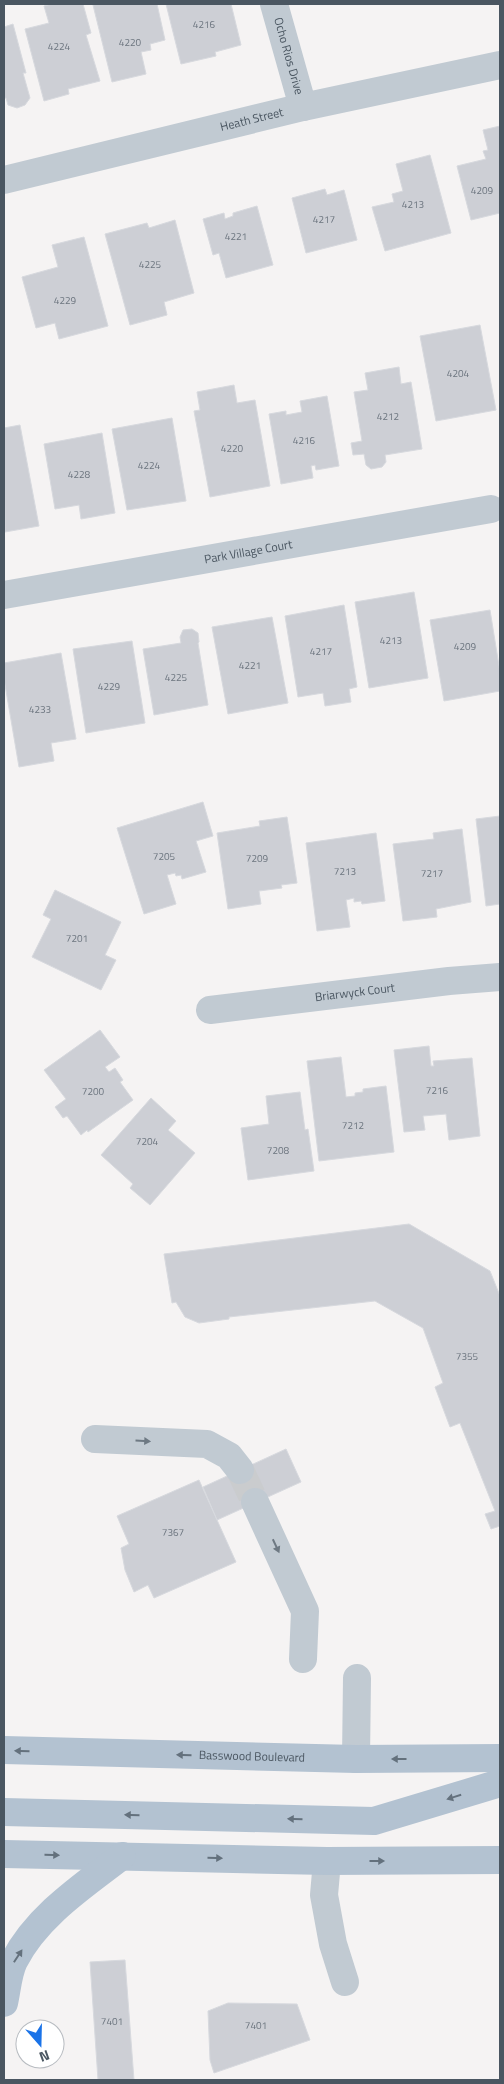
<svg xmlns="http://www.w3.org/2000/svg" width="504" height="2084" font-family="'Titillium Web',sans-serif">
<style>
.building{fill:#cdcfd5;stroke:#d7d9de}
.lines{fill:none;stroke-linecap:round;stroke-linejoin:round}
.minor-tunnel{stroke:#caccce;stroke-width:28;stroke-dasharray:28 14;stroke-linecap:butt}
.minor{stroke:#c1cad2;stroke-width:28}
.major{stroke:#b3c2d1;stroke-width:28}
.oneway{fill:#6e7983}
.oneway2{fill:#64717d}
.labels{text-anchor:middle;stroke-width:4;stroke-linejoin:round;paint-order:stroke}
.number-label{font-size:10px;fill:#6b747e}
.street-label{font-size:12px;fill:#4a5661;stroke:#fff}
</style>
<rect width="100%" height="100%" fill="#f5f3f3"/>
<path class="building" d="M 52,4 L 83,4 L 91,33 L 86,35 L 100,81 L 68,89 L 69,94 L 44,101 L 25,29 L 49,23 L 44,6 Z
M 97,4 L 157,4 L 165,40 L 150,44 L 151,50 L 141,52 L 146,74 L 112,82 L 93,5 Z
M 166,4 L 231,4 L 241,45 L 215,52 L 216,56 L 181,64 Z
M 13,24 L 26,73 L 23,73 L 30,98 L 25,105 L 17,108 L 8,105 L 6,98 L 4,98 L 4,27 Z
M 500,126 L 500,213 L 471,220 L 457,166 L 486,159 L 483,151 L 488,150 L 483,130 Z
M 430,155 L 451,233 L 385,251 L 372,207 L 394,202 L 392,194 L 403,191 L 396,164 Z
M 325,189 L 327,195 L 344,190 L 357,240 L 306,253 L 292,198 Z
M 257,206 L 273,265 L 226,278 L 219,253 L 213,255 L 203,219 L 224,213 L 225,219 L 233,216 L 233,213 Z
M 175,220 L 194,293 L 164,302 L 167,315 L 130,325 L 105,234 L 147,223 L 149,228 Z
M 84,237 L 108,326 L 59,339 L 55,323 L 36,328 L 22,277 L 58,267 L 52,245 Z
M 480,325 L 496,410 L 436,421 L 420,336 Z
M 399,367 L 401,384 L 411,382 L 422,449 L 385,455 L 386,462 L 382,467 L 371,469 L 366,465 L 364,454 L 353,455 L 351,443 L 362,441 L 354,392 L 368,390 L 365,373 Z
M 234,385 L 237,403 L 255,400 L 270,486 L 210,497 L 194,411 L 200,410 L 197,392 Z
M 327,396 L 339,466 L 316,470 L 315,465 L 311,466 L 313,478 L 281,484 L 269,414 L 286,411 L 286,415 L 302,412 L 300,401 Z
M 172,418 L 186,501 L 127,510 L 112,429 Z
M 20,425 L 39,526 L 5,532 L 4,428 Z
M 102,433 L 115,513 L 81,519 L 79,505 L 55,509 L 44,444 Z
M 414,592 L 428,678 L 369,688 L 355,602 Z
M 344,605 L 357,687 L 349,689 L 351,702 L 325,706 L 323,693 L 298,697 L 285,616 Z
M 490,610 L 500,672 L 500,691 L 444,701 L 430,620 Z
M 272,617 L 288,703 L 228,714 L 212,627 Z
M 192,629 L 198,633 L 199,642 L 198,643 L 208,705 L 154,715 L 143,649 L 181,643 L 180,637 L 183,630 Z
M 132,641 L 145,723 L 86,733 L 73,649 Z
M 61,653 L 76,739 L 51,743 L 54,761 L 19,767 L 4,679 L 4,663 Z
M 203,802 L 213,836 L 196,841 L 206,872 L 182,879 L 181,875 L 176,876 L 175,873 L 167,875 L 176,904 L 144,914 L 117,828 Z
M 500,816 L 500,904 L 486,906 L 476,819 Z
M 287,817 L 297,883 L 281,885 L 282,888 L 259,891 L 261,904 L 228,909 L 217,833 L 260,826 L 259,821 Z
M 462,829 L 471,902 L 436,909 L 437,917 L 403,921 L 393,844 L 434,839 L 433,833 Z
M 376,833 L 385,901 L 362,904 L 361,901 L 354,902 L 354,898 L 346,900 L 350,927 L 317,931 L 306,843 Z
M 55,890 L 121,922 L 105,955 L 116,960 L 101,990 L 32,957 L 51,919 L 43,915 Z
M 100,1030 L 120,1057 L 105,1067 L 109,1072 L 115,1068 L 123,1080 L 120,1082 L 133,1100 L 88,1132 L 87,1130 L 81,1135 L 67,1116 L 63,1118 L 55,1107 L 66,1099 L 44,1070 Z
M 429,1046 L 431,1066 L 434,1066 L 433,1061 L 472,1058 L 480,1136 L 449,1140 L 446,1114 L 423,1116 L 425,1130 L 404,1132 L 394,1050 Z
M 341,1057 L 346,1097 L 355,1096 L 355,1093 L 363,1092 L 363,1089 L 386,1086 L 394,1152 L 319,1161 L 307,1061 Z
M 300,1092 L 305,1130 L 308,1129 L 314,1171 L 248,1180 L 241,1128 L 269,1124 L 266,1096 Z
M 151,1098 L 176,1121 L 168,1130 L 195,1153 L 150,1205 L 130,1188 L 133,1184 L 101,1155 Z
M 409,1224 L 490,1271 L 500,1296 L 500,1526 L 491,1529 L 485,1514 L 495,1511 L 460,1423 L 450,1427 L 435,1387 L 443,1383 L 423,1328 L 375,1301 L 229,1317 L 229,1319 L 199,1323 L 185,1317 L 176,1302 L 172,1303 L 164,1254 Z
M 286,1449 L 301,1482 L 217,1520 L 203,1487 Z
M 199,1480 L 236,1562 L 154,1598 L 148,1585 L 134,1592 L 125,1570 L 121,1548 L 129,1544 L 117,1516 Z
M 125,1960 L 134,2080 L 98,2080 L 90,1962 Z
M 228,2003 L 297,2004 L 310,2040 L 214,2073 L 210,2060 L 208,2011 Z"/>
<g class="lines">
<path class="minor-tunnel" d="M 240,1470 L 255,1502"/>
<g class="minor">
<path id="s1" d="M 274,4 L 303,107"/>
<path id="s2" d="M 4,180 L 303,107 L 500,65"/>
<path id="s3" d="M 4,595 L 491,509"/>
<path id="s4" d="M 210,1010 L 449,981 L 500,977"/>
<path d="M 95,1439 L 207,1444 L 229,1456 L 240,1470"/>
<path d="M 255,1502 L 305,1611 L 303,1659"/>
<path d="M 356,1759 L 357,1678"/>
<path d="M 327,1861 L 324,1895 L 333,1944 L 345,1982"/>
</g>
<g class="major">
<path id="s5" d="M 4,1750 L 356,1759 L 500,1758"/>
<path d="M 4,1812 L 374,1821 L 500,1783"/>
<path d="M 4,1854 L 327,1861 L 500,1860"/>
<path d="M 4,2003 C 7,1990 8,1973 14,1961 C 37,1916 83,1886 122,1856"/>
</g>
</g>
<defs><path id="oneway-solid" d="M-6-.8H1V-3.2L6.5 0L1 3.2V.8H-6Z" transform="scale(1.25)"/></defs>
<g class="oneway">
<use href="#oneway-solid" transform="translate(143 1441) rotate(3)"/>
<use href="#oneway-solid" transform="translate(276 1546) rotate(65)"/>
</g>
<g class="oneway2">
<use href="#oneway-solid" transform="translate(22 1751) rotate(-179)"/>
<use href="#oneway-solid" transform="translate(184 1755) rotate(-179)"/>
<use href="#oneway-solid" transform="translate(399 1759) rotate(180)"/>
<use href="#oneway-solid" transform="translate(454 1797) rotate(163)"/>
<use href="#oneway-solid" transform="translate(132 1815) rotate(-179)"/>
<use href="#oneway-solid" transform="translate(295 1819) rotate(-179)"/>
<use href="#oneway-solid" transform="translate(52 1855) rotate(1)"/>
<use href="#oneway-solid" transform="translate(215 1858) rotate(1)"/>
<use href="#oneway-solid" transform="translate(377 1861)"/>
<use href="#oneway-solid" transform="translate(18 1956) rotate(-57)"/>
</g>
<g class="labels">
<g class="number-label">
<text x="204" y="28">4216</text>
<text x="130" y="46">4220</text>
<text x="59" y="50">4224</text>
<text x="482" y="194">4209</text>
<text x="413" y="208">4213</text>
<text x="324" y="223">4217</text>
<text x="236" y="240">4221</text>
<text x="150" y="268">4225</text>
<text x="65" y="304">4229</text>
<text x="458" y="377">4204</text>
<text x="388" y="420">4212</text>
<text x="304" y="444">4216</text>
<text x="232" y="452">4220</text>
<text x="149" y="469">4224</text>
<text x="79" y="478">4228</text>
<text x="391" y="644">4213</text>
<text x="465" y="650">4209</text>
<text x="321" y="655">4217</text>
<text x="250" y="669">4221</text>
<text x="176" y="681">4225</text>
<text x="109" y="690">4229</text>
<text x="40" y="713">4233</text>
<text x="164" y="860">7205</text>
<text x="257" y="862">7209</text>
<text x="345" y="875">7213</text>
<text x="432" y="877">7217</text>
<text x="77" y="942">7201</text>
<text x="437" y="1094">7216</text>
<text x="93" y="1095">7200</text>
<text x="353" y="1129">7212</text>
<text x="147" y="1145">7204</text>
<text x="278" y="1154">7208</text>
<text x="467" y="1360">7355</text>
<text x="173" y="1536">7367</text>
<text x="112" y="2025">7401</text>
<text x="256" y="2029">7401</text>
</g>
<g class="street-label">
<text dy="4" stroke="none"><textPath href="#s1" startOffset="54">Ocho Rios Drive</textPath></text>
<text dy="4" stroke="none"><textPath href="#s2" startOffset="255">Heath Street</textPath></text>
<text dy="4" stroke="none"><textPath href="#s3" startOffset="248">Park Village Court</textPath></text>
<text dy="4" stroke="none"><textPath href="#s4" startOffset="146">Briarwyck Court</textPath></text>
<text dy="4" stroke="none"><textPath href="#s5" startOffset="248">Basswood Boulevard</textPath></text>
</g>
</g>
<rect width="504" height="2084" fill="none" stroke="#4a5661" stroke-width="10"/>
<g transform="translate(40 2044) rotate(160)"><circle r="24" fill="#ffffff" stroke="#b7bbc0"/>
<path d="M0-4L9 19L0 12L-9 19Z" fill="#1a73e8"/>
<text y="-8" font-size="14" font-weight="bold" text-anchor="middle" fill="#4a5661">N</text>
</g>
</svg>
